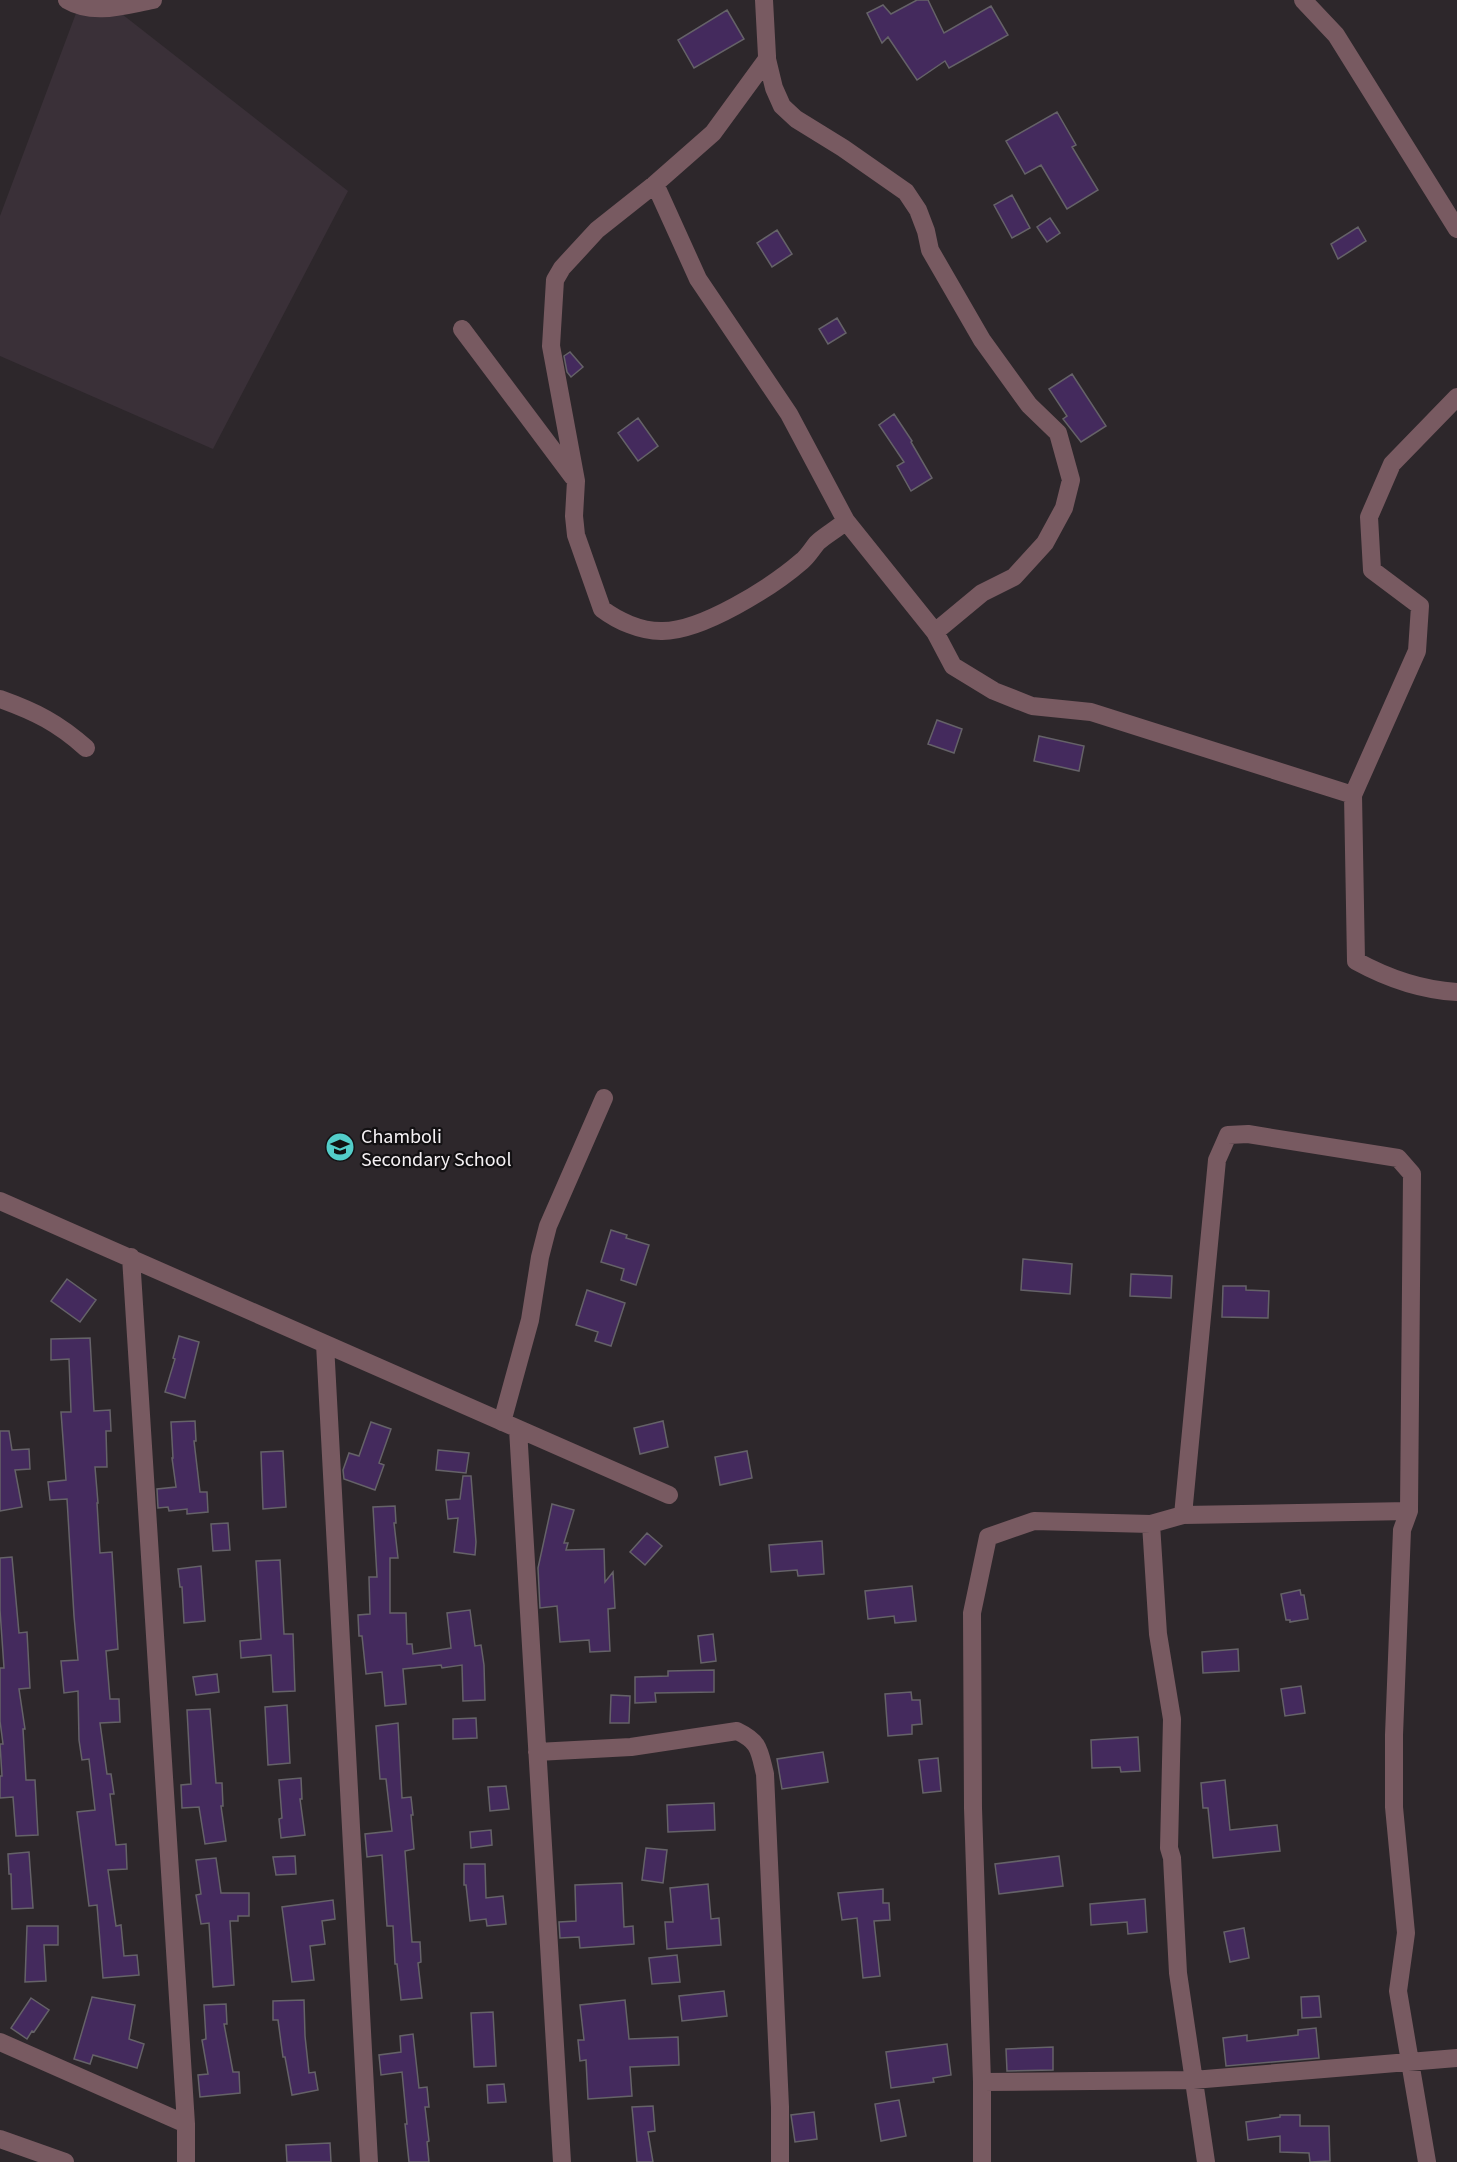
<svg xmlns="http://www.w3.org/2000/svg" width="1457" height="2162" font-family="'Source Sans 3',sans-serif">
<style>
.built{fill:#3a3038}
.building{fill:#442a5d;stroke:#656268;stroke-width:1.5}
.lines{fill:none;stroke-linecap:round;stroke-linejoin:round}
.minor{stroke:#785a61;stroke-width:18}
.labels{text-anchor:middle;stroke-width:4.5;stroke-linejoin:round;paint-order:stroke}
.poi-label{font-size:20px;fill:#f6f2f5;stroke:#131113;text-anchor:start}
</style>
<rect width="100%" height="100%" fill="#2d272b"/>
<path class="built" d="M 81,0 L 104,0 L 348,191 L 213,449 L 0,356 L 0,216 Z"/>
<path class="building" d="M 917,0 L 928,0 L 944,33 L 991,6 L 1008,35 L 949,68 L 945,61 L 917,80 L 888,37 L 882,43 L 867,13 L 883,5 L 891,14 Z
M 727,10 L 744,39 L 694,68 L 678,40 Z
M 1057,112 L 1076,145 L 1072,147 L 1098,190 L 1067,209 L 1041,165 L 1025,174 L 1006,141 Z
M 1012,195 L 1030,228 L 1012,238 L 994,205 Z
M 1050,218 L 1060,233 L 1047,242 L 1037,227 Z
M 1358,227 L 1366,241 L 1338,259 L 1331,244 Z
M 777,230 L 792,254 L 772,267 L 757,243 Z
M 837,318 L 846,333 L 828,344 L 819,329 Z
M 570,352 L 583,367 L 571,377 L 567,372 L 564,356 Z
M 1072,374 L 1106,426 L 1081,442 L 1063,419 L 1067,416 L 1049,389 Z
M 894,414 L 912,441 L 911,442 L 932,478 L 911,491 L 897,466 L 904,462 L 879,425 Z
M 638,418 L 658,446 L 638,461 L 618,433 Z
M 937,720 L 962,729 L 954,753 L 928,744 Z
M 1039,736 L 1084,746 L 1079,771 L 1034,761 Z
M 611,1230 L 627,1235 L 626,1238 L 649,1245 L 636,1285 L 621,1280 L 624,1269 L 601,1262 Z
M 1023,1259 L 1072,1264 L 1070,1294 L 1021,1290 Z
M 1131,1274 L 1172,1276 L 1171,1298 L 1130,1296 Z
M 67,1279 L 96,1300 L 80,1322 L 51,1301 Z
M 1223,1286 L 1246,1286 L 1246,1290 L 1269,1291 L 1268,1318 L 1222,1317 Z
M 587,1290 L 625,1303 L 611,1346 L 595,1341 L 598,1332 L 576,1325 Z
M 179,1336 L 199,1342 L 185,1398 L 165,1392 L 175,1359 L 173,1358 Z
M 90,1338 L 94,1411 L 110,1410 L 111,1431 L 106,1431 L 107,1467 L 95,1467 L 98,1503 L 97,1503 L 100,1553 L 112,1552 L 118,1649 L 106,1651 L 110,1699 L 119,1699 L 120,1722 L 100,1723 L 107,1774 L 111,1774 L 114,1794 L 110,1794 L 116,1845 L 126,1844 L 127,1869 L 108,1870 L 116,1926 L 121,1925 L 124,1956 L 137,1955 L 139,1975 L 103,1978 L 97,1905 L 89,1906 L 77,1812 L 95,1810 L 89,1759 L 82,1760 L 79,1740 L 78,1691 L 64,1693 L 61,1661 L 78,1660 L 74,1616 L 67,1499 L 50,1500 L 48,1482 L 66,1480 L 61,1412 L 71,1412 L 69,1359 L 51,1360 L 51,1339 Z
M 195,1421 L 196,1441 L 194,1441 L 200,1492 L 207,1492 L 208,1512 L 187,1514 L 187,1509 L 169,1511 L 168,1507 L 158,1508 L 157,1489 L 176,1487 L 172,1458 L 173,1458 L 171,1422 Z
M 663,1421 L 668,1447 L 640,1454 L 634,1428 Z
M 371,1422 L 391,1429 L 379,1463 L 384,1465 L 375,1490 L 344,1479 L 343,1470 L 349,1453 L 359,1456 Z
M 0,1431 L 9,1431 L 12,1450 L 29,1449 L 30,1469 L 15,1470 L 22,1507 L 0,1511 Z
M 438,1450 L 469,1453 L 466,1473 L 436,1470 Z
M 283,1451 L 286,1507 L 263,1509 L 261,1452 Z
M 747,1451 L 752,1478 L 720,1485 L 715,1457 Z
M 463,1476 L 471,1476 L 476,1542 L 475,1555 L 454,1552 L 458,1518 L 448,1519 L 446,1500 L 460,1499 Z
M 552,1504 L 574,1510 L 564,1543 L 568,1543 L 566,1550 L 604,1549 L 605,1582 L 613,1572 L 615,1608 L 608,1609 L 610,1651 L 590,1652 L 589,1640 L 560,1642 L 557,1606 L 540,1608 L 538,1568 Z
M 395,1506 L 396,1523 L 394,1523 L 398,1558 L 390,1558 L 390,1613 L 406,1613 L 407,1644 L 412,1644 L 413,1654 L 451,1648 L 447,1613 L 470,1610 L 475,1646 L 481,1645 L 484,1665 L 485,1700 L 463,1701 L 462,1665 L 442,1668 L 441,1665 L 403,1669 L 406,1704 L 385,1706 L 382,1672 L 366,1674 L 362,1636 L 359,1636 L 358,1615 L 370,1614 L 369,1577 L 377,1577 L 373,1507 Z
M 228,1523 L 230,1550 L 213,1551 L 211,1524 Z
M 647,1533 L 662,1546 L 645,1565 L 630,1552 Z
M 822,1541 L 824,1574 L 798,1576 L 797,1570 L 771,1572 L 769,1545 Z
M 12,1557 L 19,1633 L 27,1632 L 30,1688 L 19,1689 L 25,1729 L 23,1729 L 26,1780 L 35,1780 L 38,1835 L 16,1836 L 13,1797 L 0,1798 L 0,1776 L 2,1776 L 0,1744 L 3,1744 L 0,1721 L 0,1668 L 4,1668 L 0,1610 L 0,1558 Z
M 280,1560 L 284,1634 L 293,1634 L 295,1691 L 273,1692 L 271,1655 L 241,1658 L 240,1641 L 261,1639 L 256,1561 Z
M 201,1566 L 205,1621 L 184,1623 L 182,1587 L 180,1587 L 178,1569 Z
M 912,1586 L 916,1621 L 895,1623 L 894,1616 L 868,1619 L 865,1591 Z
M 1300,1590 L 1301,1595 L 1304,1595 L 1308,1619 L 1290,1622 L 1290,1620 L 1286,1620 L 1281,1594 Z
M 713,1634 L 716,1661 L 701,1663 L 698,1636 Z
M 1238,1649 L 1239,1671 L 1203,1673 L 1202,1652 Z
M 714,1670 L 714,1692 L 655,1693 L 656,1702 L 635,1703 L 635,1677 L 668,1676 L 668,1671 Z
M 217,1674 L 219,1692 L 196,1695 L 193,1677 Z
M 1301,1686 L 1305,1713 L 1285,1716 L 1281,1689 Z
M 911,1692 L 912,1700 L 920,1700 L 922,1724 L 912,1725 L 912,1734 L 888,1736 L 885,1694 Z
M 611,1695 L 630,1696 L 629,1723 L 610,1723 Z
M 287,1705 L 290,1763 L 268,1765 L 265,1707 Z
M 210,1709 L 216,1783 L 222,1783 L 223,1806 L 221,1806 L 226,1841 L 205,1844 L 199,1807 L 182,1808 L 181,1785 L 191,1784 L 187,1710 Z
M 476,1718 L 477,1738 L 453,1739 L 453,1719 Z
M 398,1723 L 402,1798 L 411,1797 L 413,1815 L 411,1815 L 414,1849 L 405,1851 L 412,1942 L 420,1942 L 421,1962 L 418,1963 L 422,1998 L 401,2000 L 397,1964 L 395,1964 L 393,1926 L 387,1926 L 382,1855 L 367,1857 L 365,1834 L 392,1831 L 386,1779 L 380,1779 L 376,1726 Z
M 1138,1737 L 1140,1771 L 1121,1772 L 1120,1767 L 1092,1768 L 1091,1740 Z
M 823,1752 L 828,1782 L 782,1789 L 777,1759 Z
M 938,1758 L 941,1791 L 923,1793 L 919,1760 Z
M 301,1778 L 302,1799 L 300,1799 L 305,1835 L 281,1838 L 279,1819 L 282,1818 L 279,1780 Z
M 1225,1780 L 1230,1830 L 1277,1825 L 1280,1851 L 1213,1858 L 1208,1808 L 1203,1808 L 1201,1783 Z
M 506,1786 L 509,1809 L 490,1811 L 488,1787 Z
M 714,1803 L 715,1830 L 668,1832 L 667,1805 Z
M 491,1830 L 492,1845 L 471,1848 L 470,1832 Z
M 646,1848 L 667,1850 L 663,1883 L 642,1880 Z
M 29,1852 L 33,1908 L 12,1909 L 11,1874 L 9,1874 L 8,1854 Z
M 295,1856 L 296,1874 L 276,1875 L 273,1857 Z
M 1059,1856 L 1063,1886 L 999,1894 L 995,1864 Z
M 216,1858 L 221,1893 L 249,1893 L 249,1916 L 238,1916 L 238,1921 L 230,1921 L 234,1985 L 213,1987 L 209,1923 L 201,1924 L 196,1895 L 201,1894 L 196,1860 Z
M 464,1864 L 485,1864 L 486,1898 L 503,1896 L 506,1924 L 487,1926 L 486,1919 L 470,1921 L 466,1885 L 464,1885 Z
M 622,1883 L 624,1927 L 633,1926 L 634,1944 L 580,1948 L 579,1937 L 560,1938 L 559,1922 L 576,1921 L 575,1885 Z
M 708,1884 L 711,1919 L 719,1918 L 721,1945 L 667,1949 L 665,1922 L 673,1922 L 670,1888 Z
M 883,1889 L 883,1903 L 889,1903 L 890,1920 L 874,1921 L 880,1976 L 863,1978 L 857,1918 L 842,1920 L 838,1893 Z
M 1145,1899 L 1147,1932 L 1128,1934 L 1127,1922 L 1091,1925 L 1090,1904 Z
M 333,1900 L 335,1919 L 322,1921 L 325,1944 L 310,1946 L 314,1980 L 292,1982 L 282,1907 Z
M 27,1926 L 58,1926 L 58,1945 L 44,1945 L 46,1981 L 25,1982 Z
M 1244,1928 L 1249,1958 L 1230,1962 L 1224,1932 Z
M 677,1955 L 680,1982 L 652,1984 L 649,1958 Z
M 724,1991 L 727,2016 L 682,2021 L 679,1996 Z
M 1319,1996 L 1321,2017 L 1302,2018 L 1301,1997 Z
M 92,1997 L 135,2005 L 129,2039 L 144,2044 L 137,2068 L 93,2055 L 90,2064 L 74,2059 Z
M 31,1998 L 49,2010 L 34,2032 L 32,2031 L 27,2039 L 11,2028 Z
M 304,2000 L 305,2036 L 309,2073 L 315,2072 L 318,2090 L 292,2095 L 285,2057 L 283,2057 L 278,2020 L 273,2020 L 273,2001 Z
M 625,2000 L 629,2039 L 678,2037 L 679,2065 L 630,2067 L 632,2096 L 588,2099 L 586,2060 L 580,2061 L 578,2040 L 584,2040 L 580,2005 Z
M 226,2004 L 227,2024 L 224,2024 L 233,2072 L 239,2072 L 240,2093 L 200,2097 L 198,2075 L 208,2074 L 202,2040 L 206,2039 L 204,2005 Z
M 493,2012 L 496,2066 L 474,2067 L 471,2013 Z
M 1316,2028 L 1319,2058 L 1226,2066 L 1223,2038 L 1247,2035 L 1247,2041 L 1298,2035 L 1298,2030 Z
M 413,2034 L 419,2088 L 427,2087 L 429,2107 L 425,2107 L 429,2141 L 427,2142 L 429,2162 L 409,2162 L 405,2124 L 407,2124 L 402,2072 L 381,2075 L 379,2055 L 401,2052 L 400,2036 Z
M 947,2044 L 951,2075 L 933,2078 L 934,2082 L 891,2088 L 886,2052 Z
M 1053,2047 L 1053,2070 L 1007,2071 L 1006,2049 Z
M 504,2084 L 506,2102 L 488,2103 L 487,2085 Z
M 899,2100 L 906,2136 L 881,2141 L 875,2104 Z
M 653,2106 L 655,2131 L 648,2132 L 653,2162 L 637,2162 L 632,2107 Z
M 814,2112 L 817,2139 L 795,2142 L 791,2115 Z
M 1280,2115 L 1300,2115 L 1300,2126 L 1329,2126 L 1330,2161 L 1310,2162 L 1309,2153 L 1280,2152 L 1280,2136 L 1248,2140 L 1246,2122 L 1280,2117 Z
M 330,2143 L 331,2162 L 287,2162 L 286,2145 Z"/>
<g class="lines">
<path class="minor" d="M 67,0 C 94,16 125,5 153,0
M 764,0 L 767,56 L 767,59 L 774,88 L 782,106 L 796,119 L 843,148 L 906,192 L 918,210 L 926,231 L 930,250 L 982,340 L 1029,405 L 1058,433 L 1071,480 L 1064,508 L 1045,543 L 1014,577 L 982,593 L 935,632 L 846,521 C 837,529 824,536 817,543 C 812,549 808,556 802,561 C 772,587 701,632 661,631 C 640,631 618,621 602,609 L 576,535 L 574,516 L 576,481 L 551,346 L 555,280 L 562,268 L 597,230 L 655,184 L 713,133 L 767,59
M 1303,0 L 1336,35 L 1457,229
M 655,184 L 698,279 L 789,414 L 846,521
M 462,329 L 573,477
M 1457,397 L 1392,464 L 1369,517 L 1372,570 L 1420,606 L 1417,651 L 1353,795 L 1356,961 C 1387,978 1422,990 1457,992
M 935,632 L 953,666 L 994,691 L 1032,706 L 1091,712 L 1353,795
M 0,699 C 36,712 58,723 86,748
M 0,1201 L 669,1495
M 131,1257 L 186,2124 L 186,2162
M 325,1344 L 369,2162
M 502,1422 L 530,1320 L 540,1257 L 548,1226 L 604,1098
M 518,1429 L 562,2162
M 1409,1511 L 1402,1530 L 1394,1735 L 1394,1807 L 1406,1933 L 1398,1991 L 1427,2162
M 1151,1524 L 1158,1634 L 1172,1719 L 1169,1848 L 1172,1858 L 1178,1973 L 1206,2162
M 537,1752 L 631,1747 L 737,1731 C 760,1742 759,1750 765,1774 L 780,2107 L 780,2162
M 0,2042 L 186,2124
M 982,2082 L 1193,2080 L 1457,2058
M 0,2139 L 65,2162
M 982,2162 L 982,2082 L 973,1808 L 972,1613 L 988,1537 L 1034,1521 L 1151,1524 L 1183,1515 L 1409,1511 L 1412,1174 L 1398,1158 L 1248,1134 L 1228,1135 L 1217,1160 L 1183,1515"/>
</g>
<defs>
<g id="school-disc" transform="scale(1.5)"><circle r="9.5" fill="#53cdc9" stroke="#131113"/><path d="M0-5L7-2L0 1L-7-2ZM-4 1L0 2.5L4 1V4Q0 6-4 4Z" fill="#111"/></g>
</defs>
<g fill-rule="evenodd">
<use href="#school-disc" x="340" y="1147"/>
</g>
<g class="labels">
<g class="poi-label">
<text x="361" y="1143">Chamboli<tspan x="361" dy="23">Secondary School</tspan></text>
</g>
</g>
</svg>
